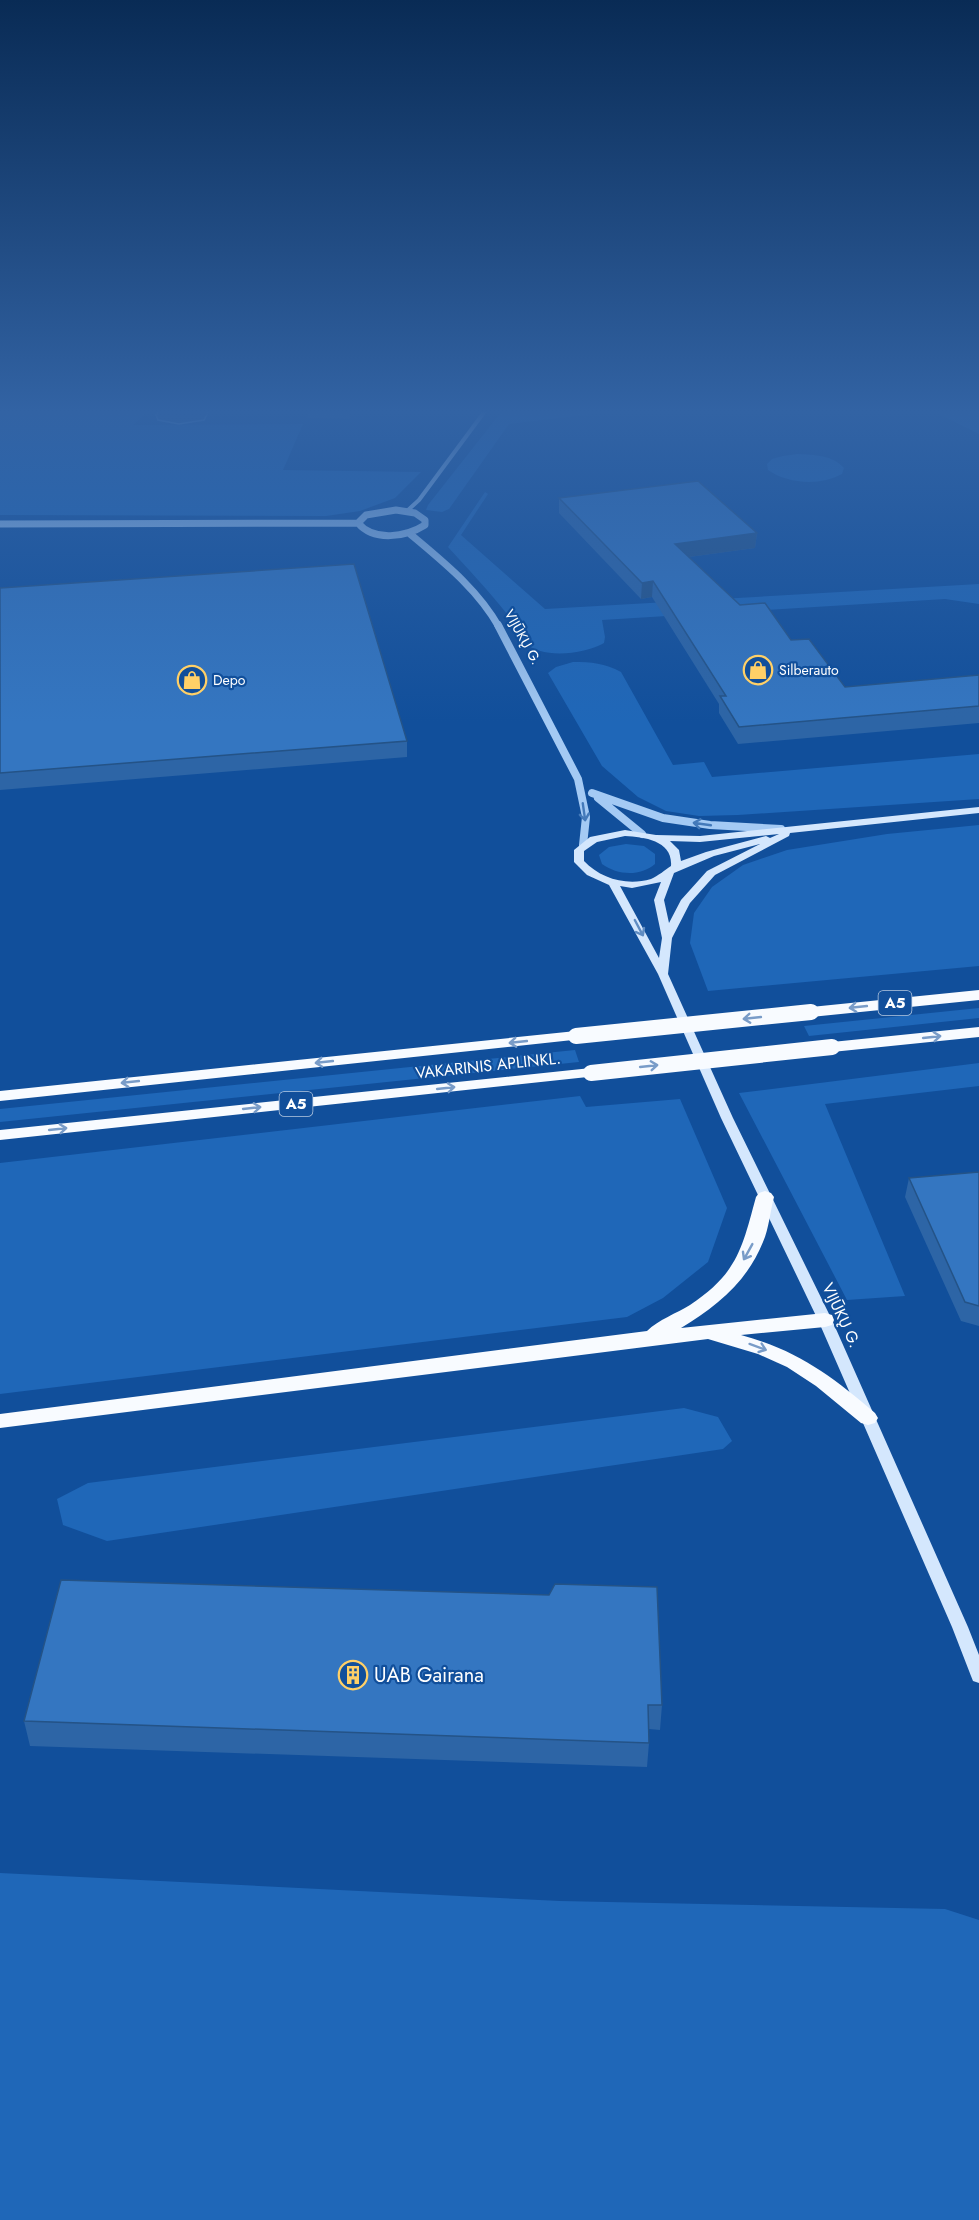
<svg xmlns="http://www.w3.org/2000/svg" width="979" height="2220" font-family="Jost,sans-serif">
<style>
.green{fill:#1f67b8}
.water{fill:#2f5c94;stroke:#96c5f8;stroke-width:1.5}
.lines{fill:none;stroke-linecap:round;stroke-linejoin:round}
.minor{stroke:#a4caf4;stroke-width:4}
.tertiary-far1{stroke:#a4caf4;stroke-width:7}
.tertiary{stroke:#a4caf4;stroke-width:8}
.secondary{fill:#d4e7fd;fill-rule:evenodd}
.trunk{fill:#f8fbff;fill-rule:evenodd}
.trunk-bridge{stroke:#f8fbff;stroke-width:16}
.wall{fill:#2d65a6}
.shaded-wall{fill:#245387}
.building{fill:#3476c1;stroke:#245387;stroke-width:1.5}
.oneway{stroke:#447aba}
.oneway2{stroke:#5f8cc2}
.oneway3{stroke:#799cc8}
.labels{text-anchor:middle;stroke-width:4.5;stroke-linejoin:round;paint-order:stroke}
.far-street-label{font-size:14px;fill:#fff;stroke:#114f9b}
.far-poi-label{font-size:14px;fill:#fff;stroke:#114f9b;text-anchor:start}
.shield{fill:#114f9b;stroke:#b8cae1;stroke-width:1.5}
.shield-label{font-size:15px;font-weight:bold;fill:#fff}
.street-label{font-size:16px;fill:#fff;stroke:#114f9b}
.near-poi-label{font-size:20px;fill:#fff;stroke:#114f9b;text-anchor:start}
</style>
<rect width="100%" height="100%" fill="#114f9b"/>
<path class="green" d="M 0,411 L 148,411 L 133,425 L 303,424 L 283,470 L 421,472 L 395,498 L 360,511 L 326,516 L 0,515 Z
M 502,411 L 618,411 L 509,424 L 449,509 L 442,512 L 426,510 L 428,505 Z
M 933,411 L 979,411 L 979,434 Z
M 798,454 C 814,455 833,455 844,468 L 842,474 C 820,486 788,484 768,470 L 767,464 L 772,459 L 783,456 Z
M 485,492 L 488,494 L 461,535 L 545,609 L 979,584 L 979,604 L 945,599 L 602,620 L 605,637 L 604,643 C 584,654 542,660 524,642 C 517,634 513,623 507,614 C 489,591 468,569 448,547 Z
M 573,662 C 591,662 605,663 621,672 L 673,765 L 704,762 L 712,777 L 979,754 L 979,799 L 738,815 L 699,816 L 666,811 L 638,797 L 602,766 L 548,673 L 556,667 Z
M 979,825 L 979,966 L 708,991 L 690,943 L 694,913 L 712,887 L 743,865 L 787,850 L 887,834 Z
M 626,844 L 644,846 L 655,854 L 655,864 C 640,877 617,875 602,864 L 599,855 L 609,847 Z
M 979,1008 L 979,1018 L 809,1036 L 804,1026 Z
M 575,1050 L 579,1062 L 0,1122 L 0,1109 Z
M 979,1063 L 979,1086 L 825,1104 L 905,1296 L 847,1300 L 739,1093 Z
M 580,1096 L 586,1107 L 680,1099 L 727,1208 L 708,1262 L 663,1298 L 627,1317 L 0,1394 L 0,1163 Z
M 684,1408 L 718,1417 L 732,1441 L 723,1449 L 107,1541 L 63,1525 L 57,1499 L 88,1483 Z
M 0,1873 L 560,1901 L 945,1909 L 979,1920 L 979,2220 L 0,2220 Z"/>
<path class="water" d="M 160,411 L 207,411 L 208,413 L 204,420 L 179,424 L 158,420 L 156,415 Z"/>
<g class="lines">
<path class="minor" d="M 407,511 L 419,500 L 485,411"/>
<path class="tertiary-far1" d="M 396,510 L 415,513 L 425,520 L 425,525 C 406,537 374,542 358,523 L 366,515 Z
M 0,524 L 358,523
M 409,533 C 442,561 477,588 499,627"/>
<path class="tertiary" d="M 498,625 L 578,779 L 586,817 L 583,845
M 592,793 L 663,818 L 710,825 L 781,829
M 598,798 L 642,834"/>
<path class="secondary" d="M 979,807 L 979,813 L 790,833 L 789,836 L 715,875 L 690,903 L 672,938 L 668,974 L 733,1118 L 832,1320 L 968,1627 L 979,1655 L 979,1683 L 973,1681 L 971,1676 L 952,1627 L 818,1320 L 721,1118 L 658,974 L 609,885 L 587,875 L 574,862 L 574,850 L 590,837 L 625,830 L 656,835 L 700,836 ZM 779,834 L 770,838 L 766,836 L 706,852 L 681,861 L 679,850 L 670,841 L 700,842 ZM 625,836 C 645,837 673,841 671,866 C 665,870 658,876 651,879 C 627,886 601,879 584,861 L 584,851 L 597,842 ZM 760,844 L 707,871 L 681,900 L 669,923 L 664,900 L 674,873 L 714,856 ZM 661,882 L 654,900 L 662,938 L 659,958 L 620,886 L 632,888 Z"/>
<path class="trunk" d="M 979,990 L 979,1000 L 811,1017 L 803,1012 L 811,1007 Z
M 979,1027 L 979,1037 L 832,1052 L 824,1047 L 832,1042 Z
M 576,1031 L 584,1036 L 582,1039 L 0,1101 L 0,1091 Z
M 591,1068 L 599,1073 L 597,1076 L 0,1140 L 0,1130 Z
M 765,1191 L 771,1193 L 774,1197 C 770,1212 769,1228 763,1242 C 747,1282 716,1307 681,1328 L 825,1313 L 832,1315 L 834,1320 L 832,1325 L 825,1327 L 741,1335 C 797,1350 832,1376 875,1413 L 878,1418 L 875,1423 L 868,1425 L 861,1423 L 816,1386 L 787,1367 L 758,1354 L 708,1339 L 0,1428 L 0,1414 L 647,1331 C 658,1320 677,1313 690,1305 C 738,1273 742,1248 756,1197 L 759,1193 Z"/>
<path class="trunk-bridge" d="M 576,1036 L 811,1012
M 591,1073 L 832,1047"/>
</g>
<path class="wall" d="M 298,411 L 354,411 L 350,419 L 308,418 L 308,411 Z
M 559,498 L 757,533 L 755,548 L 689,557 L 740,605 L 791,640 L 845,687 L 979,675 L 979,723 L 738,744 L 719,713 L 719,704 L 652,597 L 641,599 L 559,513 Z
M 0,588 L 407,741 L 407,757 L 0,790 Z
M 979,1172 L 979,1326 L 961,1321 L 905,1197 L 909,1178 Z
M 549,1595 L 662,1705 L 660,1730 L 649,1729 L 649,1743 L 647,1767 L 30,1746 L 24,1721 Z"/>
<path class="shaded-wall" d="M 349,411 L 354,411 L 350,419 Z
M 757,533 L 755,548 L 674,559 L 675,544 Z
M 653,581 L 652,597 L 641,599 L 642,583 Z"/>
<path class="building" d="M 698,481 L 757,533 L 675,544 L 740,605 L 765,603 L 791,640 L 809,639 L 845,687 L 979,675 L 979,706 L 739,727 L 720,696 L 726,696 L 653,581 L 642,583 L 559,498 Z
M 354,564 L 407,741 L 0,773 L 0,588 Z
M 979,1172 L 979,1306 L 965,1302 L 909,1178 Z
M 61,1580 L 549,1595 L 555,1584 L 657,1587 L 662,1705 L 648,1705 L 649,1743 L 24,1721 Z"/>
<defs><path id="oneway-shaft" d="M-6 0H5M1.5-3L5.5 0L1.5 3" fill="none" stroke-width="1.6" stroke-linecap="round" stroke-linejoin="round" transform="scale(1.5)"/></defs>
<g class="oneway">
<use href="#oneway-shaft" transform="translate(584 812) rotate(82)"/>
<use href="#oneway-shaft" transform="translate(702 824) rotate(-172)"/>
</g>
<use class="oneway2" href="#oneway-shaft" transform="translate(639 928) rotate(62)"/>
<g class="oneway3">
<use href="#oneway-shaft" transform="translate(858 1007) rotate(174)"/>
<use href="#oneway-shaft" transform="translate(752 1018) rotate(174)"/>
<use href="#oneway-shaft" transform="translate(932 1037) rotate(-6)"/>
<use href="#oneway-shaft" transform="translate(518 1042) rotate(174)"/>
<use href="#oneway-shaft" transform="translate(324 1062) rotate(174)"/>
<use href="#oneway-shaft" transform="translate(649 1066) rotate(-6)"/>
<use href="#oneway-shaft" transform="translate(130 1082) rotate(174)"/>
<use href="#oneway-shaft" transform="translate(446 1088) rotate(-6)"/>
<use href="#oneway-shaft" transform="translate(252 1108) rotate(-6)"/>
<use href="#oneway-shaft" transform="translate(58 1129) rotate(-6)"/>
<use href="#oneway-shaft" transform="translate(748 1252) rotate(119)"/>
<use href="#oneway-shaft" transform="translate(758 1347) rotate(20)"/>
</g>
<linearGradient id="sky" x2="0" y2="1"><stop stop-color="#092b55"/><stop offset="0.57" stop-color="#3263a4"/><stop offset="1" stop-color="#3263a4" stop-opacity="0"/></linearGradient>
<rect width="979" height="722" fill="url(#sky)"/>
<defs>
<g id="shop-ring" transform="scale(1.5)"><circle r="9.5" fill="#114f9b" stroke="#ffd067" stroke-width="1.5"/><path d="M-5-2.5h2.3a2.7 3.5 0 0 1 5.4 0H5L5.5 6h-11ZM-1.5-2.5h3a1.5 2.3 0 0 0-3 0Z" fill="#ffd067"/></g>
<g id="building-ring" transform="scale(1.5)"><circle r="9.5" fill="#114f9b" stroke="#ffd067" stroke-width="1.5"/><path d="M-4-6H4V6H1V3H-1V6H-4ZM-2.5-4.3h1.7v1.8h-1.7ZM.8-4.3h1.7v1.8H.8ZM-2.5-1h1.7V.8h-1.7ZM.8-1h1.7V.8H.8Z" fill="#ffd067"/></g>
</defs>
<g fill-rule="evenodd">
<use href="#shop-ring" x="758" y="670"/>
<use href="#shop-ring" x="192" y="680"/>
<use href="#building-ring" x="353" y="1675"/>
</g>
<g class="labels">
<g class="far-street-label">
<text transform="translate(523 637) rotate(61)" y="5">VIJŪKŲ G.</text>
</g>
<g class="far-poi-label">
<text x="779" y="675">Silberauto</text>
<text x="213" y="685">Depo</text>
</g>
<g class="shield">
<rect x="878.5" y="991" width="33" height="24" rx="4.5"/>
<rect x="279.5" y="1092" width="33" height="24" rx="4.5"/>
</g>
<g class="shield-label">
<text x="895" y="1008">A5</text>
<text x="296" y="1109">A5</text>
</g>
<g class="street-label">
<text transform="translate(488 1065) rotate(-6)" y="6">VAKARINIS APLINKL.</text>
<text transform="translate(842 1315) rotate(65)" y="6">VIJŪKŲ G.</text>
</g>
<g class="near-poi-label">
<text x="374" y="1682">UAB Gairana</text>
</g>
</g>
</svg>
